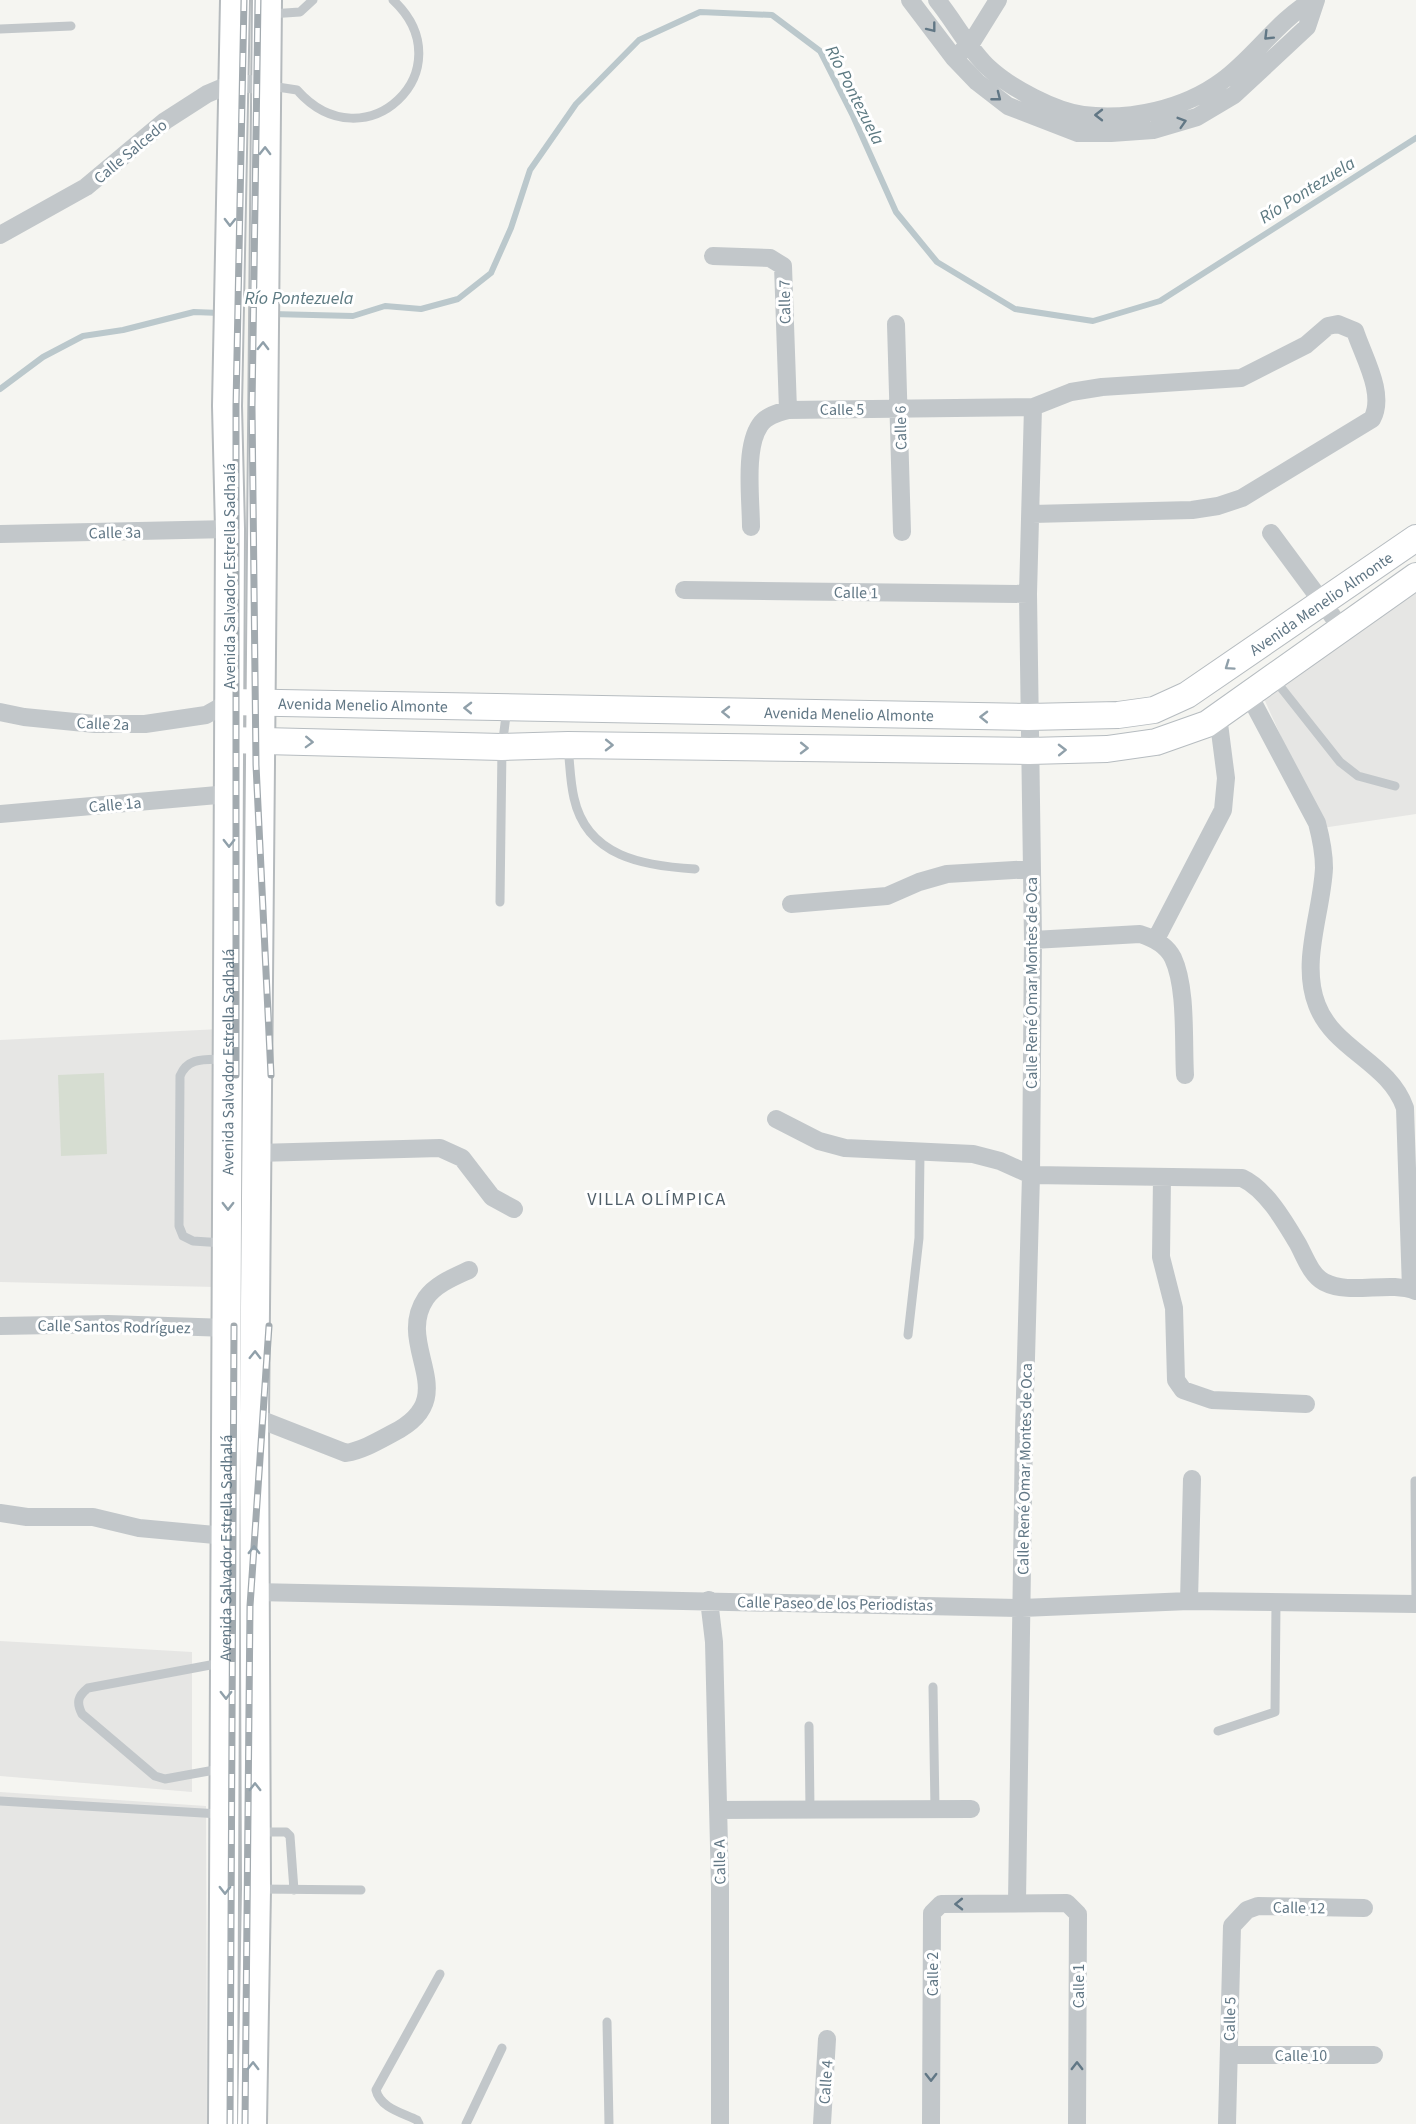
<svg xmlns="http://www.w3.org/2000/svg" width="1416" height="2124" font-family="'Source Sans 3',sans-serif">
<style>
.built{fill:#e6e6e4}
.green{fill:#d6ddd1}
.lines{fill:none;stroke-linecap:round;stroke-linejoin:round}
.stream{stroke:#bbc8cc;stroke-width:6}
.secondary-casing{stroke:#b6bcc0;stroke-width:28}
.primary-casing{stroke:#b5babd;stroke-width:32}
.lane{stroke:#c2c7ca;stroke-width:9}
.street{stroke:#c2c7ca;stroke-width:18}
.secondary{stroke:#fff;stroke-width:26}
.primary{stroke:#fff;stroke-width:28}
.rail-casing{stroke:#a2aaaf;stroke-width:7}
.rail{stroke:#fff;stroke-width:4.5;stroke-dasharray:14;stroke-linecap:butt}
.oneway{stroke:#617785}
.oneway2{stroke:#90a0aa}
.labels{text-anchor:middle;stroke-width:6;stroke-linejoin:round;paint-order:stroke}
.street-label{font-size:16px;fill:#617785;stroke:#fff}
.water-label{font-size:18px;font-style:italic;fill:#5d7a82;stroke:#fff}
.neighbourhood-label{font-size:18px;letter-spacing:1.5px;fill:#505f69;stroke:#fff}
</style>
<rect width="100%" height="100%" fill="#f5f5f1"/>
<path class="built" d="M 1416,590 L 1416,814 L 1322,828 L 1261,692 Z
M 220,1029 L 215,1287 L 0,1282 L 0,1040 Z
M 0,1641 L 192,1652 L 192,1792 L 0,1776 Z
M 0,1792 L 206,1806 L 207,2124 L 0,2124 Z"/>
<path class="green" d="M 104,1073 L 107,1154 L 61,1156 L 58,1075 Z"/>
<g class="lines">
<path class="stream" d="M 272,314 L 353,316 L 385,306 L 421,309 L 458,299 L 491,273 L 511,228 L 530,170 L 576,104 L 639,40 L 700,12 L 772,15 L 820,51 L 853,116 L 896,212 L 937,262 L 1015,309 L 1093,321 L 1160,301 L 1416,138
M 0,389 L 43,357 L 83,336 L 123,330 L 194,312 L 220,313"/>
<g class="secondary-casing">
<g id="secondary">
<path id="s1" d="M 229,702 L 1028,717 L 1118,715 L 1154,710 L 1187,695 L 1416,538"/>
<path d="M 229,740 L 502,747 L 568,745 L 1029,751 L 1107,749 L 1156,742 L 1207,724 L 1416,576"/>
</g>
</g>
<g class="primary-casing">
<g id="primary">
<path id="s2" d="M 223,2124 L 230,529 L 227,406 L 235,0"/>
<path d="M 252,2124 L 256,1889 L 254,1417 L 267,0"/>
</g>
</g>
<path class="lane" d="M 270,14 L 300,12 L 313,0
M 0,29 L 71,26
M 271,86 L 297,90 C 365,167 467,69 393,0
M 1275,680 L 1340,762 L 1358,776 L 1395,786
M 568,747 C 570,764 570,781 574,798 C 587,857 644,866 695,869
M 500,902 L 502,747 L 507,708
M 223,1243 L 193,1241 L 183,1236 L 179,1226 L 180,1076 C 188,1056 206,1060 226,1059
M 908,1335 L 919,1238 L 920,1152
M 1415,1481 L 1416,1605
M 933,1687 L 935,1809
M 809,1726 L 810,1810
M 1218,1731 L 1275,1712 L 1276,1603
M 220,1769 L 165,1779 L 155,1776 L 82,1714 C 76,1702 78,1696 88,1688 L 221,1663
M 0,1801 L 220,1814
M 258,1832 L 286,1832 L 290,1836 L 294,1890
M 258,1889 L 361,1890
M 607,2022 L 609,2124
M 419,2124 L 417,2120 C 403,2113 380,2108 376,2090 L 440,1974
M 466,2124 L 502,2048"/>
<path class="street" d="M 910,0 L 954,58 L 977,82 L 1008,106 L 1078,133 L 1111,133 L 1153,130 L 1197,117 L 1234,95 L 1307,27 L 1316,0
M 937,0 C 955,22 969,50 990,69 C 1011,88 1054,111 1083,115 C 1130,121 1184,109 1222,81 C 1255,57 1277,21 1313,0
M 962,51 L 970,45 L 998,0
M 0,235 L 86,187 L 165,121 L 207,94 L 233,83 L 265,85
M 713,256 L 770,258 L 783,266 L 788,410
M 896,324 L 902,532
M 751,527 C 751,500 744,448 760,425 C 766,416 777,413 788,410 L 1033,407
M 1271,533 L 1342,629
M 0,534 L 230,529
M 684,590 L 1028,594
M 1249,695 L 1317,823 C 1321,838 1324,853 1324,868 C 1322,912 1300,962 1317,1005 C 1334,1050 1389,1062 1405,1108 L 1411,1289
M 0,712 L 24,717 L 95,724 L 145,724 L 206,715 L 229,702
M 0,814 L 229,794
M 791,904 L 887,896 L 919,882 L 947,874 L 1031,869
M 1156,939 L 1223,810 L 1226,778 L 1218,716
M 1033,940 L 1140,934 C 1153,938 1166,944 1173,958 C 1187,988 1183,1042 1185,1075
M 776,1119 L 819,1141 L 845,1148 L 973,1154 L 1000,1161 L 1031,1175 L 1242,1178 C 1266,1189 1285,1222 1298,1244 C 1305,1257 1311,1275 1324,1282 C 1351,1296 1388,1280 1416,1291
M 257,1153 L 440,1148 L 462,1158 L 492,1197 L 514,1209
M 1162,1177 L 1161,1257 L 1174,1308 L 1176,1380 L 1183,1390 L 1212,1400 L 1306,1404
M 0,1326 L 108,1324 L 228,1328
M 254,1417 L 346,1453 C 363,1450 378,1441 393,1433 C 466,1396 393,1347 426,1298 C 436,1284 454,1277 469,1270
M 0,1513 L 27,1517 L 93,1517 L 139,1528 L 226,1536
M 253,1592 L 1022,1608 L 1189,1601 L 1416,1604
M 709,1600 L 714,1642 L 720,1887 L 720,2124
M 1189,1601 L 1192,1479
M 718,1810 L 971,1809
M 1017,1902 L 1024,1431 L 1031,1175 L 1033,940 L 1028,594 L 1033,407 L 1071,392 L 1102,387 L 1241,378 L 1306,345 L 1328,326 L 1338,324 L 1355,331 C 1363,356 1386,394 1372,419 L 1242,498 L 1218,506 L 1192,510 L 1032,514
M 1229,2055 L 1374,2055
M 822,2124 L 827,2039
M 931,2124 L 932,1913 L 941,1904 L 1067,1903 L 1078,1914 L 1077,2124
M 1227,2124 L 1232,1926 L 1247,1910 L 1258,1906 L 1364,1908"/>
<use href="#secondary" class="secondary"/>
<use href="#primary" class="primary"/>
<g class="rail-casing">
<path id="rail" d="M 258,0 L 252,407 L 256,765 L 271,1075
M 236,1075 L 236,406 L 244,0
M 230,2124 L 234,1326
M 245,2124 L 250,1606 L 269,1326"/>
</g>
<use href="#rail" class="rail"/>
</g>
<defs><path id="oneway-chevron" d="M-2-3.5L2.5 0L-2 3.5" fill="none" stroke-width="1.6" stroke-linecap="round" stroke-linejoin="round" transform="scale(1.5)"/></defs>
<g class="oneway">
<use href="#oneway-chevron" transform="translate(932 28) rotate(52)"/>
<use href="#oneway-chevron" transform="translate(1268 36) rotate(135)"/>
<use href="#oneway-chevron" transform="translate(997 97) rotate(38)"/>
<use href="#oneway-chevron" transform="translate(1099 115) rotate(180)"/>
<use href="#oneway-chevron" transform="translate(1182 122) rotate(-17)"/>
<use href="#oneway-chevron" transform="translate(959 1904) rotate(179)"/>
<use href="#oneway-chevron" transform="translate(1077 2066) rotate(-90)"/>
<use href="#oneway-chevron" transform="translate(931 2077) rotate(90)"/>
</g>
<g class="oneway2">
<use href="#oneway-chevron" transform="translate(265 151) rotate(-89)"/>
<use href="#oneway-chevron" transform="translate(230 222) rotate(91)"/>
<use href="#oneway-chevron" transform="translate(263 346) rotate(-89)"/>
<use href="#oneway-chevron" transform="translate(1229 666) rotate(145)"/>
<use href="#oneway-chevron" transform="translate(468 708) rotate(-179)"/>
<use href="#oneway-chevron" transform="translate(726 712) rotate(-179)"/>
<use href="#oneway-chevron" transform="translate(984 717) rotate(-179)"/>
<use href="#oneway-chevron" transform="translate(309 742) rotate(2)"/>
<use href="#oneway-chevron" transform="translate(609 745) rotate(1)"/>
<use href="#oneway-chevron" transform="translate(804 748) rotate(1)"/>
<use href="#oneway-chevron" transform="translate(1062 750) rotate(-1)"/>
<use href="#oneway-chevron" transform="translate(229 843) rotate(90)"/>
<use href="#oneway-chevron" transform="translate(228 1206) rotate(90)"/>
<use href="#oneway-chevron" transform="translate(255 1355) rotate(-89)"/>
<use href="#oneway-chevron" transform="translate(254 1550) rotate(-90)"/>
<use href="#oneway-chevron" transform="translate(226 1695) rotate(90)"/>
<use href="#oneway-chevron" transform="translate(255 1787) rotate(-90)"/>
<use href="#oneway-chevron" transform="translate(225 1890) rotate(90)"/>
<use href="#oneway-chevron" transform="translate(253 2066) rotate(-89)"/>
</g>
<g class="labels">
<g class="street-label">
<text transform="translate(130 151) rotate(-40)" y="6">Calle Salcedo</text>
<text transform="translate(784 302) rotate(-91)" y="6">Calle 7</text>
<text x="842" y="415">Calle 5</text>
<text transform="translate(900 428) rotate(-91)" y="6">Calle 6</text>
<text transform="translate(115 532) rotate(-1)" y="6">Calle 3a</text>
<text transform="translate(229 576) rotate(-90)" y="6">Avenida Salvador Estrella Sadhalá</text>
<text transform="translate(856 592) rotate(1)" y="6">Calle 1</text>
<text dy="6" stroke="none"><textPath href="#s1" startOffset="1124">Avenida Menelio Almonte</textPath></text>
<text dy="6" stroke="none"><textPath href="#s1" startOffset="134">Avenida Menelio Almonte</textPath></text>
<text dy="6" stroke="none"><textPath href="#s1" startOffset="620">Avenida Menelio Almonte</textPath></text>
<text transform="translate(103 723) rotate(2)" y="6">Calle 2a</text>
<text transform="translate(115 804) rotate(-5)" y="6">Calle 1a</text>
<text transform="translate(1031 983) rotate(-90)" y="6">Calle René Omar Montes de Oca</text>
<text dy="6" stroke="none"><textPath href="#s2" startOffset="1062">Avenida Salvador Estrella Sadhalá</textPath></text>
<text transform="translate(114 1326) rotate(1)" y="6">Calle Santos Rodríguez</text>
<text transform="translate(1024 1469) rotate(-89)" y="6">Calle René Omar Montes de Oca</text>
<text dy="6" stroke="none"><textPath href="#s2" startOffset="576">Avenida Salvador Estrella Sadhalá</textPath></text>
<text transform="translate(835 1603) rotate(1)" y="6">Calle Paseo de los Periodistas</text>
<text transform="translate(719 1862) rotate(-91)" y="6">Calle A</text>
<text transform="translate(1299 1907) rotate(1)" y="6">Calle 12</text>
<text transform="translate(932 1974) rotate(-90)" y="6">Calle 2</text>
<text transform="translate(1078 1986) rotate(-90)" y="6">Calle 1</text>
<text transform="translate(1229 2019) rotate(-89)" y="6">Calle 5</text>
<text x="1301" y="2061">Calle 10</text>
<text transform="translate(825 2082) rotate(-86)" y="6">Calle 4</text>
</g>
<g class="water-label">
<text transform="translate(855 95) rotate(63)" y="6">Río Pontezuela</text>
<text transform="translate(1307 190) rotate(-32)" y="6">Río Pontezuela</text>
<text x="299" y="304">Río Pontezuela</text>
</g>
<g class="neighbourhood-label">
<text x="657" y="1205">VILLA OLÍMPICA</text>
</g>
</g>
</svg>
